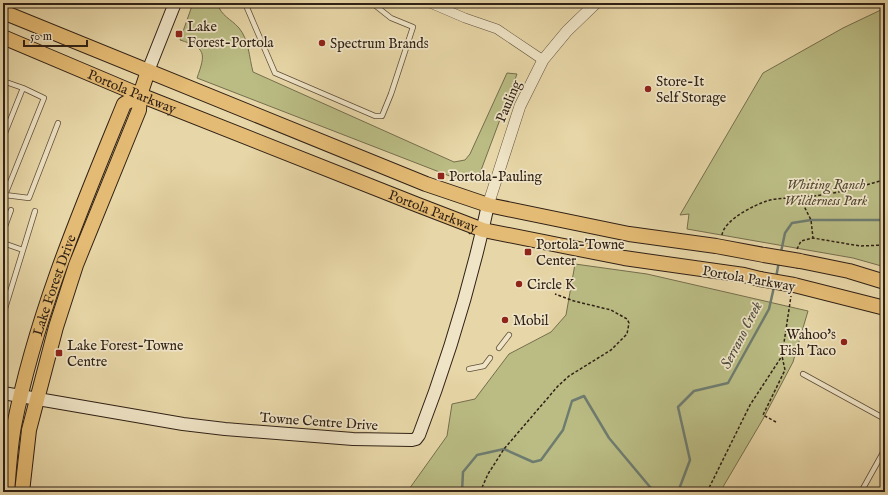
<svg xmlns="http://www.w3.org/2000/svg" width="888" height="495" font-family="'IM FELL English',serif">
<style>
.green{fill:#babc84;stroke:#756e4d}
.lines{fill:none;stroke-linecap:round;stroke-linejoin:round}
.stream{stroke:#6e7c70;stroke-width:2.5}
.service-casing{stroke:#5e4e3a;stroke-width:6}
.minor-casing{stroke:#5e4e3a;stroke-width:10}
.tertiary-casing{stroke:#5e4e3a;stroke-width:12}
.secondary-casing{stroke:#302116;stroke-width:14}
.primary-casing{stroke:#302116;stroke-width:16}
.path{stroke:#302116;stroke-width:1.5;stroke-dasharray:3 2;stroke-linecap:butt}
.service{stroke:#efe4c6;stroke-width:4.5}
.minor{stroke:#efe4c6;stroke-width:9}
.tertiary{stroke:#efe4c6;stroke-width:11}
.secondary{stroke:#efe4c6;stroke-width:12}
.primary{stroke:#e4bb74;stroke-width:14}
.primary-bridge-casing{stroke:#302116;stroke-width:16;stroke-linecap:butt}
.primary-bridge{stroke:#e4bb74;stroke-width:14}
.poi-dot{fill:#8f2418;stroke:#efe4c6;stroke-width:1.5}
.labels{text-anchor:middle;stroke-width:3.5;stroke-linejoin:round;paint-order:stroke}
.poi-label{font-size:14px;fill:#302116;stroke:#efe4c6;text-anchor:start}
.street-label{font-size:14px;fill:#302116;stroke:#efe4c6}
.park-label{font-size:14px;font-style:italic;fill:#524832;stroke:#efe4c6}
.water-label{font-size:15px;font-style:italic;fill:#4f4f43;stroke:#efe4c6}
</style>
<rect width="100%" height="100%" fill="#e7d6a7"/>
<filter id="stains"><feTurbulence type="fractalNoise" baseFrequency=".005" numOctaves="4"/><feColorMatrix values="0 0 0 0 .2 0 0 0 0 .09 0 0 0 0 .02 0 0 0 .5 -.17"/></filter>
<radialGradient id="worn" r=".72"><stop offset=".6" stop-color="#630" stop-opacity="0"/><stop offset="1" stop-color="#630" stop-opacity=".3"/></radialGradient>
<path class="green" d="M 193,3 L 217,3 C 222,17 230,18 239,28 C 249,40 249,57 253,72 L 454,162 L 465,160 L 470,154 L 507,73 L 517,74 L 480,173 L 466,180 L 460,180 L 197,78 C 206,53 206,48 180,40 Z
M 885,8 L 885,267 L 853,258 L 687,229 L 689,214 L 680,215 L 763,73 L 843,28 Z
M 575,264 L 647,274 L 808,311 L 793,362 L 763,419 L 720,492 L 407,492 L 447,436 L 452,404 L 475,399 L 509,354 L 551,332 L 566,315 Z"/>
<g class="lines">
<path class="stream" d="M 781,252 L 785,233 L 792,223 L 811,220 L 885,220
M 776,278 L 779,261
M 462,492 L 463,472 L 477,455 L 504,449 L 533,462 L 541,460 L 563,430 L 572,401 L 584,396 L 609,438 L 650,487 L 660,492
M 678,492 L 690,460 L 678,407 L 694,391 L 728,383 L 769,309 L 774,287"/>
<g class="service-casing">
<path id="service" d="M 245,3 L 275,73 L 375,116 L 382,116 L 391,94 L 413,27 L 391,18 L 372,3
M 3,81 L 23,88
M 3,138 L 23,88 L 44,98 L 5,195 L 3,194
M 5,195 L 29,198 L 58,123
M 3,232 L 11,210
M 3,243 L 23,250
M 3,315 L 35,211
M 499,348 L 509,335
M 469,369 L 484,366 L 490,358
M 803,374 L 885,419
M 861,492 L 885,449"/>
</g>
<g class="minor-casing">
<path id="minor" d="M 430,3 L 465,18 L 497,29 L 543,60"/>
</g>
<g class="tertiary-casing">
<path id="tertiary" d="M 488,205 L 520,106 L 543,60 L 567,31 L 596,3"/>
</g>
<g class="secondary-casing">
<path id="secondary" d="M 148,71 L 175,3
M 3,393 L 183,424 L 225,429 L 353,439 L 412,440 L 416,439 L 419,435 C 448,360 471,283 488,205"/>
</g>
<g class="primary-casing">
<g id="primary">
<path d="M 3,12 L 426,184 L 488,205 L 629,234 L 716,246 L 764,255"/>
<path id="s1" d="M 3,37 L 140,95 L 418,205 L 483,230 L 624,258 L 744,275 L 760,279"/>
<path d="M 800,261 L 849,271 L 885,282"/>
<path d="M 794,285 L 885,308"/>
<path id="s2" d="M 7,492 C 9,470 10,448 14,426 C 36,314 81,209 124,104 L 140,95"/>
<path d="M 22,492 L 29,430 L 56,327 L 76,265 L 139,110 L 140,95 L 148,71"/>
</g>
</g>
<path class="path" d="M 881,181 L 882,211 L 885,223
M 803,198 L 803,204 L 811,220 L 813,238
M 722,235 C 724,220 754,205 767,201 C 779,197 791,199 803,197 C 818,196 834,193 849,190 C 860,188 870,183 881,181 L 885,172
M 797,249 L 801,241 L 813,238 L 860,246 L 885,245
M 776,422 L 763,415 L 785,370 L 782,356
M 480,492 L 488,474 L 504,449 L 558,386 L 569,376 L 611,350 L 627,334 L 629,323 L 627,319 L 611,310 L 574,301 L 555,294
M 707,492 L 750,405 L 782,356 L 791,296"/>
<use href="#service" class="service"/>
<use href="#minor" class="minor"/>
<use href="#tertiary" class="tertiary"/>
<use href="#secondary" class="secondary"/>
<use href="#primary" class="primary"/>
<g class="primary-bridge-casing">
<path id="primary-bridge" d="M 764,255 L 800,261
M 760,279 L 794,285"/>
</g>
<use href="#primary-bridge" class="primary-bridge"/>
</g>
<g class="poi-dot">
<rect x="175" y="30" width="8" height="8" rx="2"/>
<circle cx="322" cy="43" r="4"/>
<circle cx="648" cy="89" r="4"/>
<rect x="437" y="172" width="8" height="8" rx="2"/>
<rect x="524" y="248" width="8" height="8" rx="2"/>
<circle cx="519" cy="284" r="4"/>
<circle cx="505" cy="320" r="4"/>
<circle cx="844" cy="342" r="4"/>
<rect x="55" y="349" width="8" height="8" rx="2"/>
</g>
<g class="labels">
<g class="poi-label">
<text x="187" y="31">Lake<tspan x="187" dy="16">Forest-Portola</tspan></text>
<text x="330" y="48">Spectrum Brands</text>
<text x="656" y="86">Store-It<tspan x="656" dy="16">Self Storage</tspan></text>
<text x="449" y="181">Portola-Pauling</text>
<text x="536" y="249">Portola-Towne<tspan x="536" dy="16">Center</tspan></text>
<text x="527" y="289">Circle K</text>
<text x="513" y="325">Mobil</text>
<text x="836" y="339" text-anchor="end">Wahoo's<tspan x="836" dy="16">Fish Taco</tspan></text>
<text x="67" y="350">Lake Forest-Towne<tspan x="67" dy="16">Centre</tspan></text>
</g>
<g class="street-label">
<text dy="5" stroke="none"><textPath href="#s1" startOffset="140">Portola Parkway</textPath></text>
<text transform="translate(508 101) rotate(-67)" y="5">Pauling</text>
<text dy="5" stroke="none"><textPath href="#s1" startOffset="464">Portola Parkway</textPath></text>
<text transform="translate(749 278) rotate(10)" y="5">Portola Parkway</text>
<text dy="5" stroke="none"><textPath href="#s2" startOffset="213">Lake Forest Drive</textPath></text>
<text transform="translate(319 421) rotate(4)" y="5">Towne Centre Drive</text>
</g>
<g class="park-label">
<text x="826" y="189">Whiting Ranch<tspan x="826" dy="16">Wilderness Park</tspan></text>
</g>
<g class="water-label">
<text transform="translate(741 335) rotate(-63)" y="5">Serrano Creek</text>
</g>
</g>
<rect width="888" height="495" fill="none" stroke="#e7d6a7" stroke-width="16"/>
<rect x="4" y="4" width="880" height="487" fill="none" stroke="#302116" stroke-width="2"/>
<rect x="8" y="8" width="872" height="479" fill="none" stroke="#302116"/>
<path d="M24 40v6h63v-6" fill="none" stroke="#302116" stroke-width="2"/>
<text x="30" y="40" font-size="12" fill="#302116" stroke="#efe4c6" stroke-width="3" paint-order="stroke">50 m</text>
<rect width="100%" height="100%" filter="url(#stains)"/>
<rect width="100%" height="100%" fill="url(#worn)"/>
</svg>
